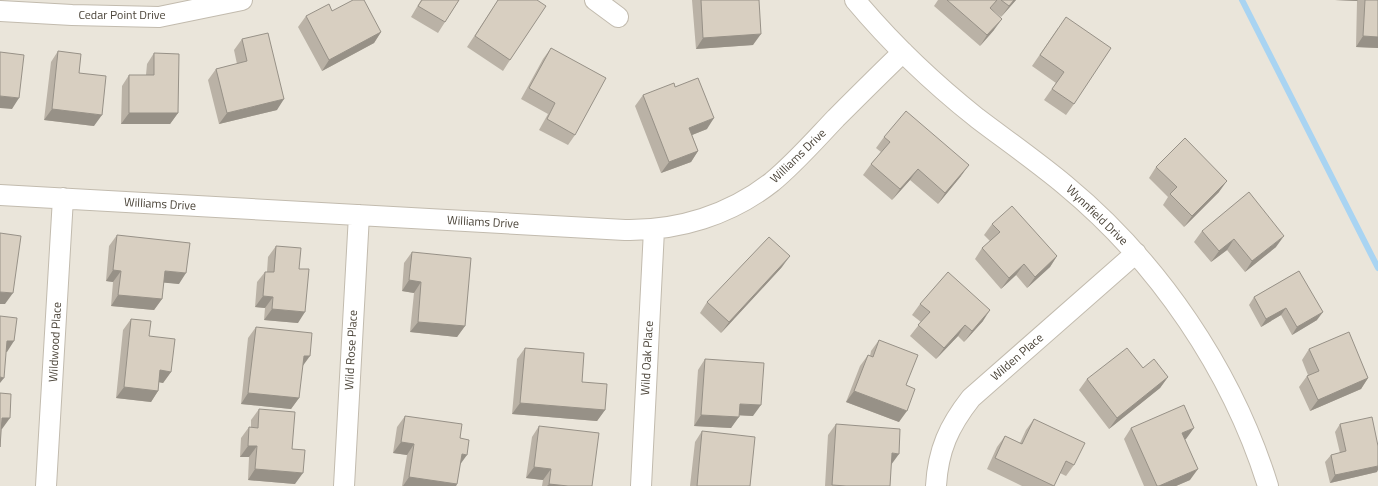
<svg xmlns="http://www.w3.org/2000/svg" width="1378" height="486" font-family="'Titillium Web',sans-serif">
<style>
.residential{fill:#eae5da}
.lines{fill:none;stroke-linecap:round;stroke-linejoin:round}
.stream{stroke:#a9d4f2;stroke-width:6}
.street-casing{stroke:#c2bbae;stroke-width:22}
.street{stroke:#fff;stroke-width:20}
.wall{fill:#bab2a6}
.shaded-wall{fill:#979187}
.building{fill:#d8cfc1;stroke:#979187}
.labels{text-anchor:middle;stroke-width:3.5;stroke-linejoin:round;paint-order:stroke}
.street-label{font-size:12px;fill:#4b4439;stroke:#fff}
</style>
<rect width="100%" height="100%" fill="#f6f3ec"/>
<path class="residential" d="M 0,0 L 1378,0 L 1378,486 L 0,486 Z"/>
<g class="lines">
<path class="stream" d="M 1242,0 L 1378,268"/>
<g class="street-casing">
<path id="street" d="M 595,0 L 618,17
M 855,0 C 891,43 933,83 977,118 C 1006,140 1036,161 1065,185 C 1158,262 1232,370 1268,486
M 0,11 L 72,15 L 159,17 L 242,0
M 0,195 L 625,230 C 678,231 730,215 772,182 C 795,163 815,140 836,118 C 858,96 880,74 903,52
M 46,486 L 63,198
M 344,486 L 359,215
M 641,486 L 654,230
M 936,486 C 938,450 949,426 971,398 L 1136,253"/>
</g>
<use href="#street" class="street"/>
</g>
<path class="wall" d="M 421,0 L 459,0 L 438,33 L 411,17 Z
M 498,0 L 537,0 L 510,60 L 503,71 L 467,47 Z
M 692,0 L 759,0 L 753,45 L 696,49 Z
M 938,0 L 1016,0 L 1001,17 L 991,9 L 994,30 L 980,46 L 934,6 Z
M 1335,0 L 1378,0 L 1378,48 L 1356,47 L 1357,1 Z
M 332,11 L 381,32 L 374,43 L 322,71 L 298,27 L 306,16 Z
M 1058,28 L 1074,104 L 1066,115 L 1044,100 L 1056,83 L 1032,66 Z
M 242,39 L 277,110 L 219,124 L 208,80 L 216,69 L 237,64 L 234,50 Z
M 551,48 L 575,135 L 568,145 L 539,130 L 548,114 L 521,99 L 543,59 Z
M 58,51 L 79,73 L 94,126 L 44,120 L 51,62 Z
M 154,53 L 178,113 L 170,124 L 121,124 L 122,86 L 129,75 L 146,75 L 147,64 Z
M 675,87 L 707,129 L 692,135 L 698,151 L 691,162 L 661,173 L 635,106 L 643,95 Z
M 884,137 L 961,176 L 938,204 L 910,180 L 892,200 L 863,175 L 871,164 L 881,152 L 876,148 Z
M 1156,167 L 1219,192 L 1184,227 L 1163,205 L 1168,197 L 1149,178 Z
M 992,224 L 1057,256 L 1050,267 L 1027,288 L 1016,275 L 1001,289 L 975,259 L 982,248 L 990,241 L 984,235 Z
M 1202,231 L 1276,247 L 1245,272 L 1227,250 L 1211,262 L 1194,242 Z
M 117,235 L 179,284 L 163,282 L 162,299 L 154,310 L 111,306 L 113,282 L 106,281 L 109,246 Z
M 276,246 L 299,269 L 298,323 L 264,320 L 265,308 L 255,307 L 257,282 L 265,272 L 267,272 L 268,257 Z
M 412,252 L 465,326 L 457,337 L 410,332 L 414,293 L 402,291 L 404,263 Z
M 782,267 L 721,333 L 700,313 L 707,302 Z
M 1299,271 L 1317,320 L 1292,335 L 1281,315 L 1261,327 L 1249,305 L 1254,297 Z
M 920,304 L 983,321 L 964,342 L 958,336 L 936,359 L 910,336 L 921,322 L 912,315 Z
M 131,319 L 149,336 L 171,372 L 163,383 L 159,382 L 158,391 L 151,402 L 116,398 L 123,330 Z
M 256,327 L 299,398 L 291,409 L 241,404 L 248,338 Z
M 879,340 L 906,385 L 899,422 L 846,402 L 860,366 L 868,355 L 870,356 L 871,351 Z
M 525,348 L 582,382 L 605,410 L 597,421 L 512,414 L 517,359 Z
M 1309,349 L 1368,378 L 1361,389 L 1310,411 L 1299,387 L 1307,376 L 1308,375 L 1302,360 Z
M 705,359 L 753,416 L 739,415 L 731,428 L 694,426 L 698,370 Z
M 1143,368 L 1168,377 L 1160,388 L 1109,429 L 1079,390 L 1087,379 Z
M 259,409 L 292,449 L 295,484 L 248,480 L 249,457 L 240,457 L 241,438 L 249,427 L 251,427 L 251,420 Z
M 405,416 L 460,465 L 457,484 L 456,486 L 402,486 L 407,455 L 393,453 L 397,427 Z
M 1034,419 L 1074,465 L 1066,476 L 1060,473 L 1054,486 L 1022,486 L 987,469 L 997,447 L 1005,436 L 1020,443 L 1026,430 Z
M 836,424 L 891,464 L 890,486 L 825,486 L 828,435 Z
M 1340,424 L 1377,472 L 1330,483 L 1325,462 L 1331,455 L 1340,453 L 1335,432 Z
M 539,426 L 592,486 L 542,486 L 543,480 L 526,478 L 532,437 Z
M 1131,428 L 1186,439 L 1185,439 L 1190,480 L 1176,486 L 1144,486 L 1124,439 Z
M 702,431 L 750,486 L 690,486 L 695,442 Z"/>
<path class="shaded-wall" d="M 1014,0 L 1016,0 L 1001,17 L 1009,6 Z
M 1335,0 L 1358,0 L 1357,1 Z
M 1002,19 L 994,30 L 980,46 L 987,35 Z
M 381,32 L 374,43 L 322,71 L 329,60 Z
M 761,34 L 753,45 L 696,49 L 703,38 Z
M 1363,36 L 1378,37 L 1378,48 L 1356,47 Z
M 0,96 L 19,98 L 12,109 L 0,108 Z
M 284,99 L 277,110 L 219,124 L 227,113 Z
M 52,109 L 102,115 L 94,126 L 44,120 Z
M 129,113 L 178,113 L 170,124 L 121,124 Z
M 714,118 L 707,129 L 682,139 L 689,128 Z
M 698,151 L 691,162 L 661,173 L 669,162 Z
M 969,165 L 961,176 L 938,204 L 945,193 Z
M 918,169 L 910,180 L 892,200 L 900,189 Z
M 1227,181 L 1219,192 L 1184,227 L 1192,216 Z
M 1284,236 L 1276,247 L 1245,272 L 1252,261 Z
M 1234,239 L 1227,250 L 1211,262 L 1219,251 Z
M 790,256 L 782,267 L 721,333 L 729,322 Z
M 1057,256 L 1050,267 L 1027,288 L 1035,277 Z
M 1024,264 L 1016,275 L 1001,289 L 1009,278 Z
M 113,270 L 121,271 L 113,282 L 106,281 Z
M 165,271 L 186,273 L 179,284 L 157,282 Z
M 409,280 L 421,282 L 414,293 L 402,291 Z
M 0,292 L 13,293 L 5,304 L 0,304 Z
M 118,295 L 162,299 L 154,310 L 111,306 Z
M 263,296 L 273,297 L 265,308 L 255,307 Z
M 1286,308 L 1281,315 L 1261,327 L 1266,319 Z
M 272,309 L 305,312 L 298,323 L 264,320 Z
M 990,310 L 983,321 L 964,342 L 972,331 Z
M 1323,312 L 1317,320 L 1292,335 L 1297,327 Z
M 418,322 L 465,326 L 457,337 L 410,332 Z
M 965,325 L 958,336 L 936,359 L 944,348 Z
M 7,341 L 14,341 L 7,352 L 0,352 Z
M 304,356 L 310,356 L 302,367 Z
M 160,370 L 171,372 L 163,383 L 153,381 Z
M 0,377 L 4,378 L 0,383 Z
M 1168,377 L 1160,388 L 1109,429 L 1117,418 Z
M 1368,378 L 1361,389 L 1310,411 L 1318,400 Z
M 124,387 L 158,391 L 151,402 L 116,398 Z
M 854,391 L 907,411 L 899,422 L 846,402 Z
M 248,393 L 299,398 L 291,409 L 241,404 Z
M 520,403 L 605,410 L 597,421 L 512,414 Z
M 740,404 L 761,405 L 753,416 L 732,415 Z
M 701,415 L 739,417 L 731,428 L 694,426 Z
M 2,418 L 10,418 L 2,429 L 0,429 Z
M 1194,428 L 1186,439 L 1174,444 L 1182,433 Z
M 401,442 L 414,444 L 407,455 L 393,453 Z
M 248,446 L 257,446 L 249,457 L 240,457 Z
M 892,453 L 899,454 L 891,465 Z
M 462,454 L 467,455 L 459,466 Z
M 1378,466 L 1378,470 L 1377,472 L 1330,483 L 1335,475 Z
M 534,467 L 551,469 L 543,480 L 526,478 Z
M 255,469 L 303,473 L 295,484 L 248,480 Z
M 1198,469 L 1190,480 L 1176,486 L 1159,486 Z
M 409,477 L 457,484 L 456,486 L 403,486 Z
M 549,484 L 568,486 L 547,486 Z"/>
<path class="building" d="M 353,0 L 364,0 L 381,32 L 329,60 L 306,16 L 329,4 L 332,11 Z
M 422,0 L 459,0 L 445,22 L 418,6 Z
M 498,0 L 537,0 L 546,6 L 510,60 L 475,36 Z
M 701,0 L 759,0 L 761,34 L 703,38 Z
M 947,0 L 997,0 L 990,8 L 1002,19 L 987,35 Z
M 1001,0 L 1014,0 L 1009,6 Z
M 1365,0 L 1378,0 L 1378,37 L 1363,36 Z
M 1066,17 L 1111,48 L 1074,104 L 1052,89 L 1064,72 L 1040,55 Z
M 268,33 L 284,99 L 227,113 L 216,69 L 247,61 L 242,39 Z
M 551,48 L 606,78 L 575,135 L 547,119 L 555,103 L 529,88 Z
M 58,51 L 81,54 L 79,73 L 106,76 L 102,115 L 52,109 Z
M 0,52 L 24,55 L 19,98 L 0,96 Z
M 154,53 L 179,54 L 178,113 L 129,113 L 129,75 L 154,75 Z
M 698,78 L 714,118 L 689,128 L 698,151 L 669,162 L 643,95 L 674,83 L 675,87 Z
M 906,111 L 969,165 L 945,193 L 918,169 L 900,189 L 871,164 L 890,142 L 884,137 Z
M 1185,138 L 1227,181 L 1192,216 L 1170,194 L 1177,187 L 1156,167 Z
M 1249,192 L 1284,236 L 1252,261 L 1234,239 L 1219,251 L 1202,231 Z
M 1012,206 L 1057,256 L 1035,277 L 1024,264 L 1009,278 L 982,248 L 1000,232 L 992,224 Z
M 0,233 L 21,236 L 13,293 L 0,292 Z
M 117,235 L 190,243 L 186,273 L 165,271 L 162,299 L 118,295 L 121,271 L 113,270 Z
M 769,237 L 790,256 L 729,322 L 707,302 Z
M 276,246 L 301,248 L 299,269 L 309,269 L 305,312 L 272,309 L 273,297 L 263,296 L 265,272 L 274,272 Z
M 412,252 L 471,258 L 465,326 L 418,322 L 421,282 L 409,280 Z
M 1299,271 L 1323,312 L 1297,327 L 1286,308 L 1266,319 L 1254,297 Z
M 948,272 L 990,310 L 972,331 L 965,325 L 944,348 L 918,325 L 930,312 L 920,304 Z
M 0,316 L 17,318 L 14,341 L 7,341 L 4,378 L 0,377 Z
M 131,319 L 151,321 L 149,336 L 175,339 L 171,372 L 160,370 L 158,391 L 124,387 Z
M 256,327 L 312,333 L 310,356 L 304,356 L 299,398 L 248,393 Z
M 1349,332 L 1368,378 L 1318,400 L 1307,376 L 1319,371 L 1309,349 Z
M 879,340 L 918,355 L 906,385 L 915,389 L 907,411 L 854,391 L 868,355 L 873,357 Z
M 525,348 L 584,353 L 582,382 L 607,384 L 605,410 L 520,403 Z
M 1127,348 L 1143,368 L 1154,359 L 1168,377 L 1117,418 L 1087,379 Z
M 705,359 L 764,363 L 761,405 L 740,404 L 739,417 L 701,415 Z
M 0,393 L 11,394 L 10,418 L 2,418 L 0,447 Z
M 1184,405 L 1194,428 L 1182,433 L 1198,469 L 1159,486 L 1157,486 L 1131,428 Z
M 259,409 L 295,412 L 292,449 L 305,450 L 303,473 L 255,469 L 257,446 L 248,446 L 249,427 L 258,428 Z
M 405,416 L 462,424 L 460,438 L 469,440 L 467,455 L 462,454 L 457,484 L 409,477 L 414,444 L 401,442 Z
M 1372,417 L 1378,446 L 1378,466 L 1335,475 L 1331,455 L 1346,451 L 1340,424 Z
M 1034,419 L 1085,443 L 1074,465 L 1066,461 L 1054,486 L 995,458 L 1005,436 L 1022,444 Z
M 836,424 L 900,429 L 899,454 L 892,453 L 890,486 L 846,486 L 832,485 Z
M 539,426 L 599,433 L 592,486 L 568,486 L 549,484 L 551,469 L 534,467 Z
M 702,431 L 755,437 L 750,486 L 697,486 Z"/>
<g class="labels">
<g class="street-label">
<text x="122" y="19">Cedar Point Drive</text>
<text transform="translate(798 156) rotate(-44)" y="4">Williams Drive</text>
<text transform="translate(160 204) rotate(3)" y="4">Williams Drive</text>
<text transform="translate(1097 215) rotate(44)" y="4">Wynnfield Drive</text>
<text transform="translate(483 222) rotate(3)" y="4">Williams Drive</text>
<text transform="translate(55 342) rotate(-87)" y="4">Wildwood Place</text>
<text transform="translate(351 350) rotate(-87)" y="4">Wild Rose Place</text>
<text transform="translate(1017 357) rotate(-41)" y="4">Wilden Place</text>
<text transform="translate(647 358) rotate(-87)" y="4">Wild Oak Place</text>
</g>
</g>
</svg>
